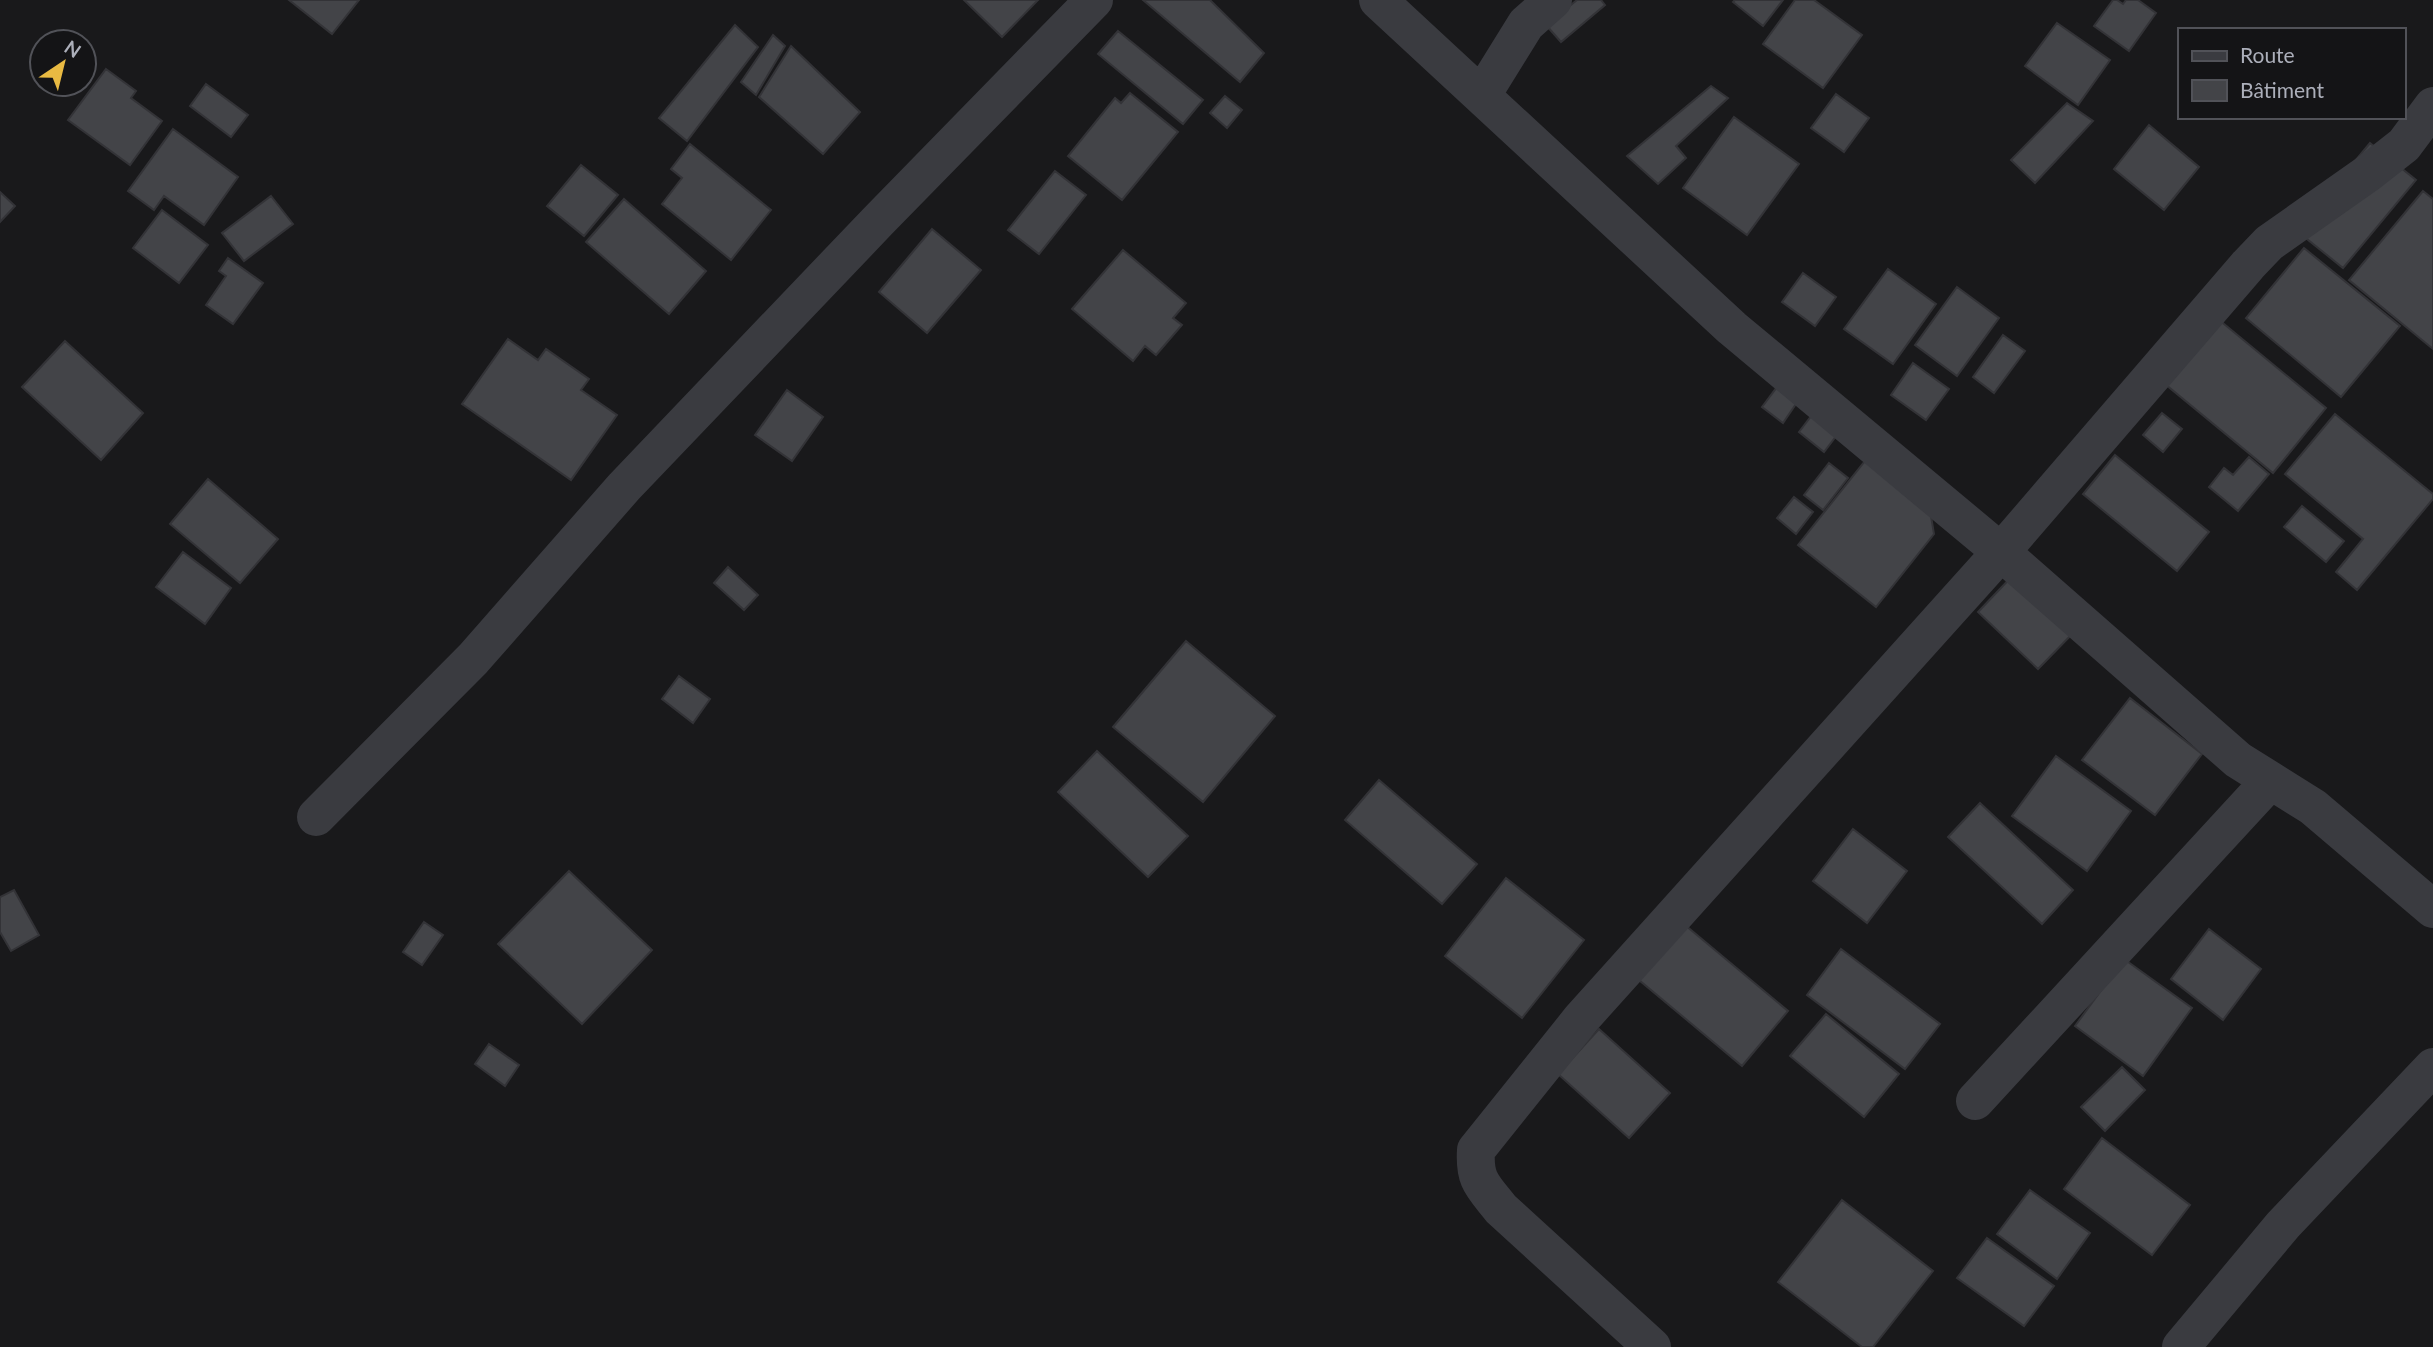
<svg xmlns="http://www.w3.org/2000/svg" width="2433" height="1347" font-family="Lato,sans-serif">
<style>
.building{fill:#434448;stroke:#333337;stroke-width:2}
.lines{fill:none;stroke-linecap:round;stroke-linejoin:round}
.minor{stroke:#3a3b40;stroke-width:38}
</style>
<rect width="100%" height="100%" fill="#19191b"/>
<path class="building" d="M 289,0 L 359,0 L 332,34 Z
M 964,0 L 1038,0 L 1002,37 Z
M 1143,0 L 1210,0 L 1264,53 L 1240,82 Z
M 1577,0 L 1601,0 L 1605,5 L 1561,42 L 1546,25 Z
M 1735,0 L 1783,0 L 1763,26 L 1733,2 Z
M 1795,0 L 1814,0 L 1862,35 L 1823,88 L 1763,44 Z
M 2113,0 L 2117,0 L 2123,4 L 2126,0 L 2138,0 L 2156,13 L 2129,51 L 2094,26 Z
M 2057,23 L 2110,60 L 2078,105 L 2025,66 Z
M 735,25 L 758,47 L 687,141 L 659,118 Z
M 1118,31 L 1203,100 L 1183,124 L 1098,54 Z
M 773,35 L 785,46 L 756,95 L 741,82 Z
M 791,46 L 860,112 L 823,154 L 759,97 Z
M 106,69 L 136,91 L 131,98 L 162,121 L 130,165 L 68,120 Z
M 206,84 L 248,115 L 231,137 L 190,106 Z
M 1711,86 L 1728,98 L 1676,146 L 1686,158 L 1658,184 L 1627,156 Z
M 1130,93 L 1178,132 L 1122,200 L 1068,156 L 1115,98 L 1121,103 Z
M 1836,94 L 1869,118 L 1844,152 L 1811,128 Z
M 1225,96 L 1242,110 L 1227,128 L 1210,113 Z
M 2067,103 L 2093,121 L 2035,183 L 2011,160 Z
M 1734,117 L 1799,164 L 1747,235 L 1683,188 Z
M 2149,125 L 2199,167 L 2164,210 L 2114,169 Z
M 173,129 L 238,177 L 204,225 L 164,196 L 154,210 L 128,191 Z
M 2370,143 L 2416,180 L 2343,268 L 2297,231 Z
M 690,144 L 771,210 L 731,260 L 662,204 L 682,178 L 671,169 Z
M 581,165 L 618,195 L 584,236 L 547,206 Z
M 1055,171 L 1086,195 L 1039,254 L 1008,230 Z
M 2423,191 L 2433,199 L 2433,349 L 2349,280 Z
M 0,192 L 15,206 L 0,222 Z
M 271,196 L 293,224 L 244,261 L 222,233 Z
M 624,199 L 706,271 L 669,314 L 586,242 Z
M 162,210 L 208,245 L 179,283 L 133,248 Z
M 932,229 L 981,270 L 927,333 L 879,292 Z
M 2304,248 L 2400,326 L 2341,397 L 2246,318 Z
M 1123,250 L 1186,303 L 1173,318 L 1182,325 L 1156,355 L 1145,346 L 1133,361 L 1072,309 Z
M 228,258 L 263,283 L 233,324 L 206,305 L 226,276 L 219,271 Z
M 1888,269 L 1936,304 L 1893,364 L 1844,329 Z
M 1803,273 L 1836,297 L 1815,326 L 1782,302 Z
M 1957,287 L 1999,318 L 1957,376 L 1915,345 Z
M 2218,319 L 2326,408 L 2273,473 L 2165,384 Z
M 2003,335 L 2025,351 L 1994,393 L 1973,377 Z
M 508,339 L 538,360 L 546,349 L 589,379 L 581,390 L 617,415 L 571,480 L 462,404 Z
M 65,341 L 143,413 L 101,460 L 22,387 Z
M 1913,363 L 1949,389 L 1926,420 L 1891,395 Z
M 1780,383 L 1800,398 L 1783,423 L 1762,407 Z
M 787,390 L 823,417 L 792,461 L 755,435 Z
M 1815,411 L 1840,431 L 1824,452 L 1799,432 Z
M 2162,413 L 2182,429 L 2163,452 L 2143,435 Z
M 2335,414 L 2433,494 L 2433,499 L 2357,590 L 2336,572 L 2363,539 L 2285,474 Z
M 2115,455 L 2209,532 L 2177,571 L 2083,494 Z
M 1869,456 L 1929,504 L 1934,534 L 1876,607 L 1798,545 Z
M 2249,457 L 2269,474 L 2238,511 L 2209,487 L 2224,468 L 2233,475 Z
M 1829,463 L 1848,478 L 1823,510 L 1804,495 Z
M 208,479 L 278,539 L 240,583 L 170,524 Z
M 1794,497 L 1813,512 L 1796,534 L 1777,518 Z
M 2302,506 L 2344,541 L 2326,562 L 2284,527 Z
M 183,552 L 231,588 L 205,624 L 156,587 Z
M 728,567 L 758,595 L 744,610 L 714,583 Z
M 2018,570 L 2078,628 L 2038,669 L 1978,612 Z
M 1186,641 L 1275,716 L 1203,802 L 1113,727 Z
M 679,676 L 710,699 L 693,723 L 662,699 Z
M 2130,698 L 2202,754 L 2155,815 L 2082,760 Z
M 1097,751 L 1188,836 L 1148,877 L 1058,792 Z
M 2056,756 L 2131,811 L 2087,871 L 2012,816 Z
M 1379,780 L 1477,864 L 1442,904 L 1345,820 Z
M 1980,803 L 2073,890 L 2042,924 L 1948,837 Z
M 1853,829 L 1907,871 L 1867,923 L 1813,881 Z
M 569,871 L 652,950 L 582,1024 L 498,944 Z
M 1506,878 L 1584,940 L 1522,1018 L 1445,956 Z
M 14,890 L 39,935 L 11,951 L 0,932 L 0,897 Z
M 424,922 L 443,935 L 422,965 L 403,952 Z
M 1685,925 L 1788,1011 L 1742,1066 L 1639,980 Z
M 2209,929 L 2261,969 L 2223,1020 L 2171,979 Z
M 1841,949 L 1940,1024 L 1905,1069 L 1807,995 Z
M 2124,959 L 2192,1008 L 2143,1076 L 2075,1026 Z
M 1826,1014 L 1899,1074 L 1864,1117 L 1790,1056 Z
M 1599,1029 L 1670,1093 L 1629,1138 L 1558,1074 Z
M 489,1044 L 519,1065 L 505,1086 L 475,1064 Z
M 2122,1067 L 2145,1090 L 2105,1131 L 2081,1107 Z
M 2102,1138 L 2190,1205 L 2152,1255 L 2064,1189 Z
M 2030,1190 L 2090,1233 L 2057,1279 L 1997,1234 Z
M 1842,1200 L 1933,1271 L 1873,1347 L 1862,1347 L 1778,1282 Z
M 1987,1238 L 2054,1286 L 2024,1326 L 1957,1278 Z"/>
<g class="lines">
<path class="minor" d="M 1378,0 L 1732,328 L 2001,552 L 2238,760 L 2313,807 L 2433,909
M 1482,95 L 1526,24 L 1553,0
M 316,817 L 473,659 L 624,487 L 878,221 L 1094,0
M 1975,1101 L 2270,781
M 1652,1347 L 1501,1209 C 1483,1186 1474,1181 1476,1150 L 1581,1019 L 2001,552 L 2248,265 L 2269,243 L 2367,174 L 2404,145 L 2433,106
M 2181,1347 L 2283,1225 L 2433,1067"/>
</g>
<rect x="2178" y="28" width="228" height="91" fill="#141416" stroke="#515258" stroke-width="2"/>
<rect x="2192" y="51" width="35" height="10" fill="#3a3b40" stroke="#515258" stroke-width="2"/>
<text x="2240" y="63" font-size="21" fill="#acafba">Route</text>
<rect x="2192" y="80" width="35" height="21" fill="#434448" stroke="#515258" stroke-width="2"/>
<text x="2240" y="98" font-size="21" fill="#acafba">Bâtiment</text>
<g transform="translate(63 63) rotate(35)"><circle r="33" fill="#141416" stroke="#515258" stroke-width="2"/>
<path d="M0-5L12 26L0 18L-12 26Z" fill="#e9ba42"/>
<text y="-10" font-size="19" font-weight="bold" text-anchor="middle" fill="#acafba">N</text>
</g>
</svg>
